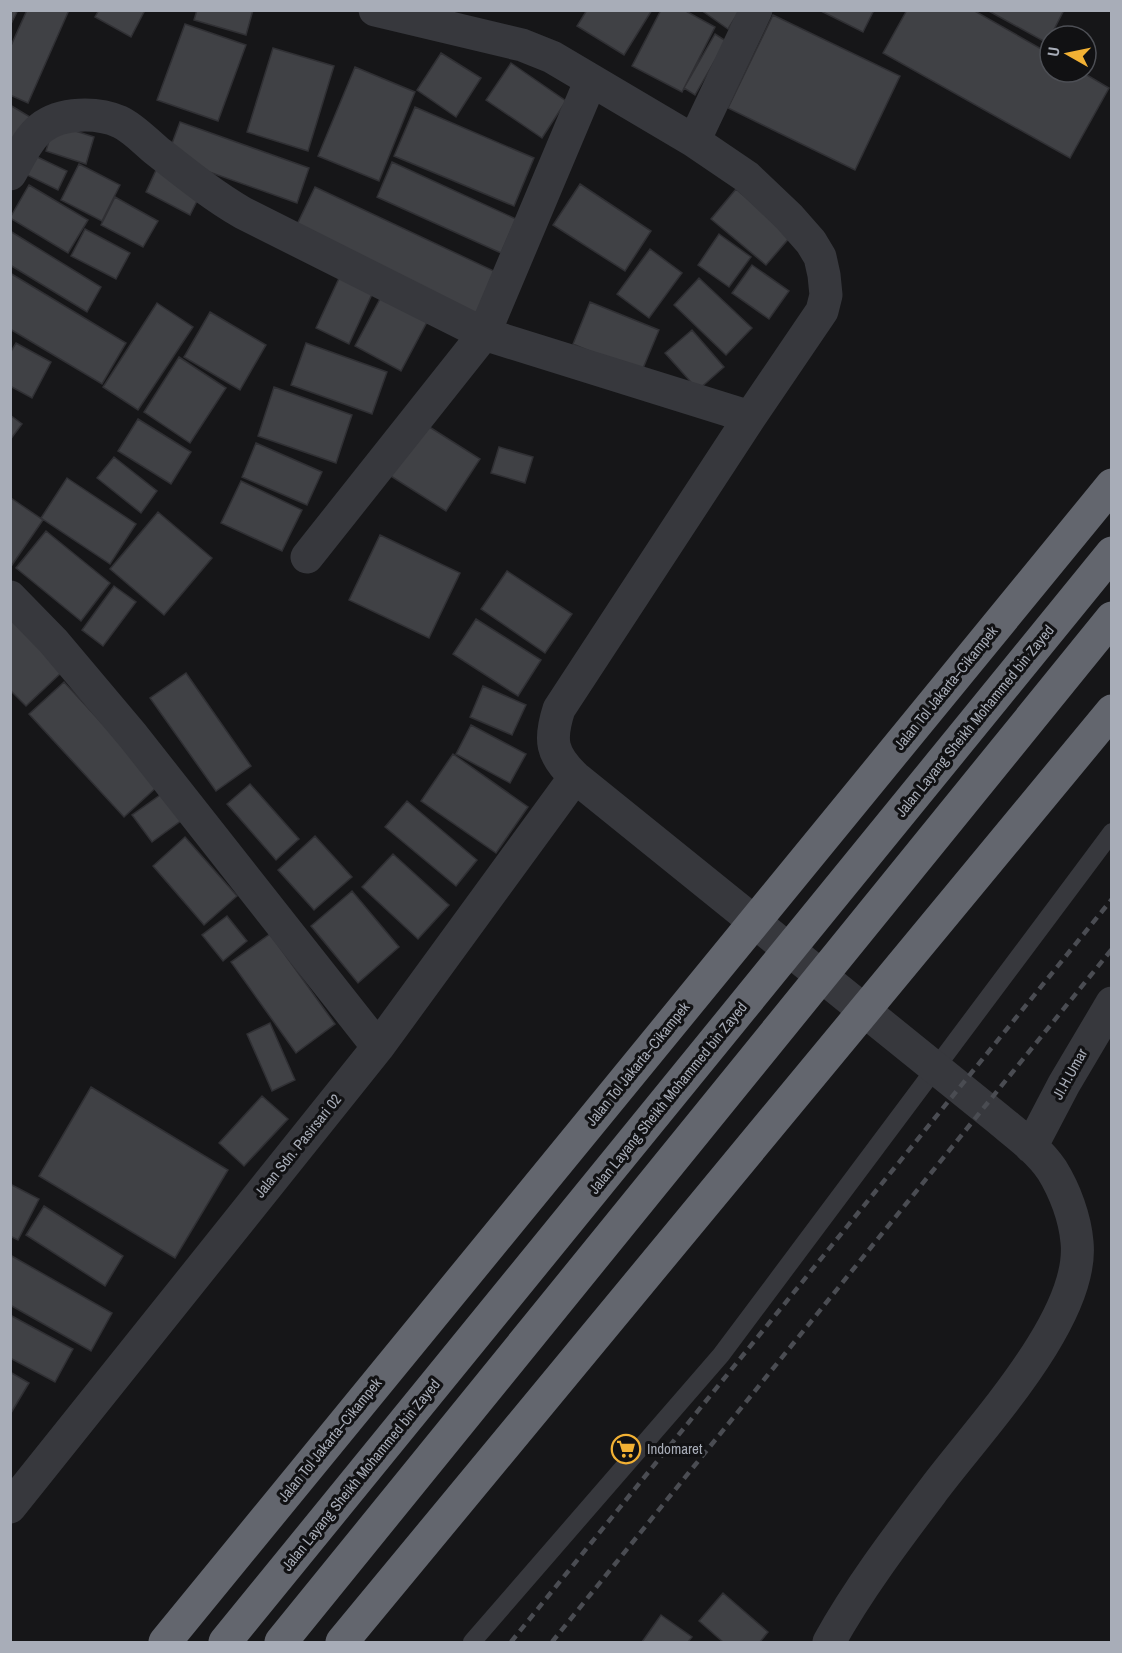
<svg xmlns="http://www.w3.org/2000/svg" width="1122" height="1653" font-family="'Archivo Narrow',sans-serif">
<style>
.building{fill:#404145;stroke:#303034;stroke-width:1.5}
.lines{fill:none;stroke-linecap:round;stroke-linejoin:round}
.lane{stroke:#37383d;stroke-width:18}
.street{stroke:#37383d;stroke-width:33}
.highway{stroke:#63666e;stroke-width:33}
.rail{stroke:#4a4c52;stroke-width:4.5;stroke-dasharray:8 6;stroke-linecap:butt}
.labels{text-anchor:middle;stroke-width:6;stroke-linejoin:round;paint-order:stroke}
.street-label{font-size:15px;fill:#a8adb8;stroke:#111113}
.poi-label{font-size:15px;fill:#a8adb8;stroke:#111113;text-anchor:start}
</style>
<rect width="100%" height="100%" fill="#161618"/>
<path class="building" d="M 10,10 L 18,10 L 10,26 Z
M 27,10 L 69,10 L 28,103 L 10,95 L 10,48 Z
M 99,10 L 145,10 L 131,37 L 95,17 Z
M 197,10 L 253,10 L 246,35 L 194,20 Z
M 587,10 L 652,10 L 624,55 L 577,26 Z
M 661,10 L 684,10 L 715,27 L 682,92 L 632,66 Z
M 701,10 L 740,10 L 728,29 Z
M 819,10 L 874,10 L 863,32 Z
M 907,10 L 973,10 L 1050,54 L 1050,72 L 1082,72 L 1109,88 L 1070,158 L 883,53 Z
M 987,10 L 1064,10 L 1047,43 Z
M 773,15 L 900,76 L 855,170 L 728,108 Z
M 185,24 L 246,45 L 218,121 L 157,100 Z
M 715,34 L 726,41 L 695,95 L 684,88 Z
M 273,48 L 334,66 L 308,151 L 247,132 Z
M 441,53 L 481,78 L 456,117 L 417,90 Z
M 511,63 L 566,101 L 542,138 L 486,100 Z
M 355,67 L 415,92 L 379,181 L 318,156 Z
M 10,105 L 30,117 L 10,149 Z
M 415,107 L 534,158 L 514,206 L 394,156 Z
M 180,122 L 309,168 L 297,203 L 167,157 Z
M 54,124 L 94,137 L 86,164 L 46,151 Z
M 31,154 L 67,171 L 58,190 L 23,173 Z
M 392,162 L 516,219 L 501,253 L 377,197 Z
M 79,164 L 120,185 L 102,221 L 61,200 Z
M 157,168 L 202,191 L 190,215 L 146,192 Z
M 580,184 L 651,231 L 625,271 L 553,225 Z
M 29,185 L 88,220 L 68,253 L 10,218 Z
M 315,187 L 496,272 L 473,322 L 292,235 Z
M 736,189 L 791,236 L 766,265 L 711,219 Z
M 115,197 L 158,221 L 143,247 L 101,225 Z
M 85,229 L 130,253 L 116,279 L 71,256 Z
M 10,231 L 101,287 L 87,312 L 10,265 Z
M 719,234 L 751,257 L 729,287 L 698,265 Z
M 650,249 L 682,273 L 649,318 L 617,294 Z
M 752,265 L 789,291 L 769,319 L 732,293 Z
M 10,273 L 126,343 L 102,384 L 10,329 Z
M 341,274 L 374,290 L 349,344 L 316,328 Z
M 699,278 L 752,328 L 726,355 L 674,305 Z
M 381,297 L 427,322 L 401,371 L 355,346 Z
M 590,302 L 659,330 L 641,373 L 573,344 Z
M 157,303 L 193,327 L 138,410 L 103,387 Z
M 210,312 L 266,345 L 240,390 L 184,357 Z
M 692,330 L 724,367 L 698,390 L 665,353 Z
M 16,343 L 51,362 L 32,398 L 10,386 L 10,353 Z
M 306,343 L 387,372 L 372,414 L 291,385 Z
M 179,357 L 226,388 L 190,443 L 144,412 Z
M 274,387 L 352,415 L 336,463 L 258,436 Z
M 10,415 L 22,424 L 10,440 Z
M 138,419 L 191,452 L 171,484 L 118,451 Z
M 420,421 L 480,459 L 446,511 L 386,473 Z
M 256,443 L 322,472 L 307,505 L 242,477 Z
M 499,447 L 533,457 L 525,483 L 491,473 Z
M 114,457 L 157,491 L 141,513 L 97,478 Z
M 67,478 L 136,524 L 110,564 L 41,518 Z
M 241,481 L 302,510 L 282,551 L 221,523 Z
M 11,498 L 43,520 L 12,565 L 10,563 Z
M 158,512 L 212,558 L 164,615 L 110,569 Z
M 46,531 L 110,583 L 81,621 L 16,568 Z
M 380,535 L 460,573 L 429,638 L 349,600 Z
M 507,571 L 572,614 L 545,653 L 481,609 Z
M 114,586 L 136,602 L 103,646 L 82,630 Z
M 10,617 L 63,671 L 26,706 L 10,690 Z
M 476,619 L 541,660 L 518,696 L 453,654 Z
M 186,673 L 251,766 L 216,791 L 150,698 Z
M 64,682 L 159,785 L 124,817 L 29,714 Z
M 483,686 L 526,705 L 512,735 L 470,717 Z
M 471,725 L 526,754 L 510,783 L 456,754 Z
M 453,754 L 528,807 L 496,853 L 421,801 Z
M 250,784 L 299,839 L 276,860 L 227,804 Z
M 163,793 L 182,820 L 152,842 L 132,815 Z
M 407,801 L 477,860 L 456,886 L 385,827 Z
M 315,836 L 352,877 L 314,910 L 278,870 Z
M 185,837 L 237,896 L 204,925 L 153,866 Z
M 393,854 L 449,905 L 418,939 L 362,887 Z
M 352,891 L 399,947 L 358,983 L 311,926 Z
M 227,916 L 247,941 L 223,961 L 202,935 Z
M 270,934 L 335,1024 L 296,1053 L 231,962 Z
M 270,1023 L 295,1080 L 272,1091 L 247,1034 Z
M 91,1087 L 228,1170 L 175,1258 L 39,1176 Z
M 262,1096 L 288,1119 L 244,1166 L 219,1143 Z
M 10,1184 L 39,1199 L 18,1240 L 10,1236 Z
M 44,1206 L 123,1256 L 105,1286 L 26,1235 Z
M 10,1255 L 112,1313 L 91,1351 L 10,1305 Z
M 10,1315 L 73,1349 L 55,1382 L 10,1358 Z
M 10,1372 L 29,1383 L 11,1413 L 10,1412 Z
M 723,1593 L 768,1632 L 760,1642 L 723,1642 L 699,1621 Z
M 661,1615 L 692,1637 L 688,1642 L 642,1642 Z"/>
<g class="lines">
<path class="lane" d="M 472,1642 L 721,1355 L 1112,832"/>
<path class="street" d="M 375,10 L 522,45 L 552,57 L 694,141 L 747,177 L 789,217 L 811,242 L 820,257 L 824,275 L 826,295 L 822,311 L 750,417 L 559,709 C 549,740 551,754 575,777 L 996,1117 C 1015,1133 1038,1149 1052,1170 C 1065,1191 1075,1218 1077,1242 C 1085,1318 978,1430 934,1489 C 897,1538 859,1588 829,1642
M 694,141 L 756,10
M 10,174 C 19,159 27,139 41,128 C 61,112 97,112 120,122 C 133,128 146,142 157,151 C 185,173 212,195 243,213 L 484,334 L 750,417
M 307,557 L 484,334 L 591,80
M 10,597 L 53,641 L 133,736 L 378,1047
M 1031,1147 L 1064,1084 L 1112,1003
M 10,1507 L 378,1047 L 575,777"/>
<path class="highway" d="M 165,1642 L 1112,485
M 225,1642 L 1112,553
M 281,1642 L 1112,618
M 342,1642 L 1112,711"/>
<path class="rail" d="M 511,1642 L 1112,899
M 552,1642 L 1112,949"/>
</g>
<defs>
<g id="supermarket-ring" transform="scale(1.5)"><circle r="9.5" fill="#111113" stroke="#f2b134" stroke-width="1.5"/><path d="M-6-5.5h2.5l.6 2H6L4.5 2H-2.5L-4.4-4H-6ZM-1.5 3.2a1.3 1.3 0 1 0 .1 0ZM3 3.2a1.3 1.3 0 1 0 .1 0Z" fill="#f2b134"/></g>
</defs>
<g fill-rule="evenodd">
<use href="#supermarket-ring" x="626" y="1449"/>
</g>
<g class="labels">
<g class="street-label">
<text transform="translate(946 688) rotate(-51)" y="5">Jalan Tol Jakarta–Cikampek</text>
<text transform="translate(975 721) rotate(-51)" y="5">Jalan Layang Sheikh Mohammed bin Zayed</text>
<text transform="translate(638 1064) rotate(-51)" y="5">Jalan Tol Jakarta–Cikampek</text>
<text transform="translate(1070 1074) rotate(-61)" y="5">JI.H.Umar</text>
<text transform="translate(668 1098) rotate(-51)" y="5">Jalan Layang Sheikh Mohammed bin Zayed</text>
<text transform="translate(298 1146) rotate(-51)" y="5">Jalan Sdn. Pasirsari 02</text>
<text transform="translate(330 1440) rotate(-51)" y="5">Jalan Tol Jakarta–Cikampek</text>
<text transform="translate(361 1475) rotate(-51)" y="5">Jalan Layang Sheikh Mohammed bin Zayed</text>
</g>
<g class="poi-label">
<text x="647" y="1454">Indomaret</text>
</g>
</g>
<rect width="1122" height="1653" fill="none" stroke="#a8adb8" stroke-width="24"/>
<g transform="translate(1068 54) rotate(279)"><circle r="28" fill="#111113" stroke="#4d4f55" stroke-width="1.5"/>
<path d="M0-4.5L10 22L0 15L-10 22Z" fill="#f2b134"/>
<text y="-9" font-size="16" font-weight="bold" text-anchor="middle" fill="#a8adb8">U</text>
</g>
</svg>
